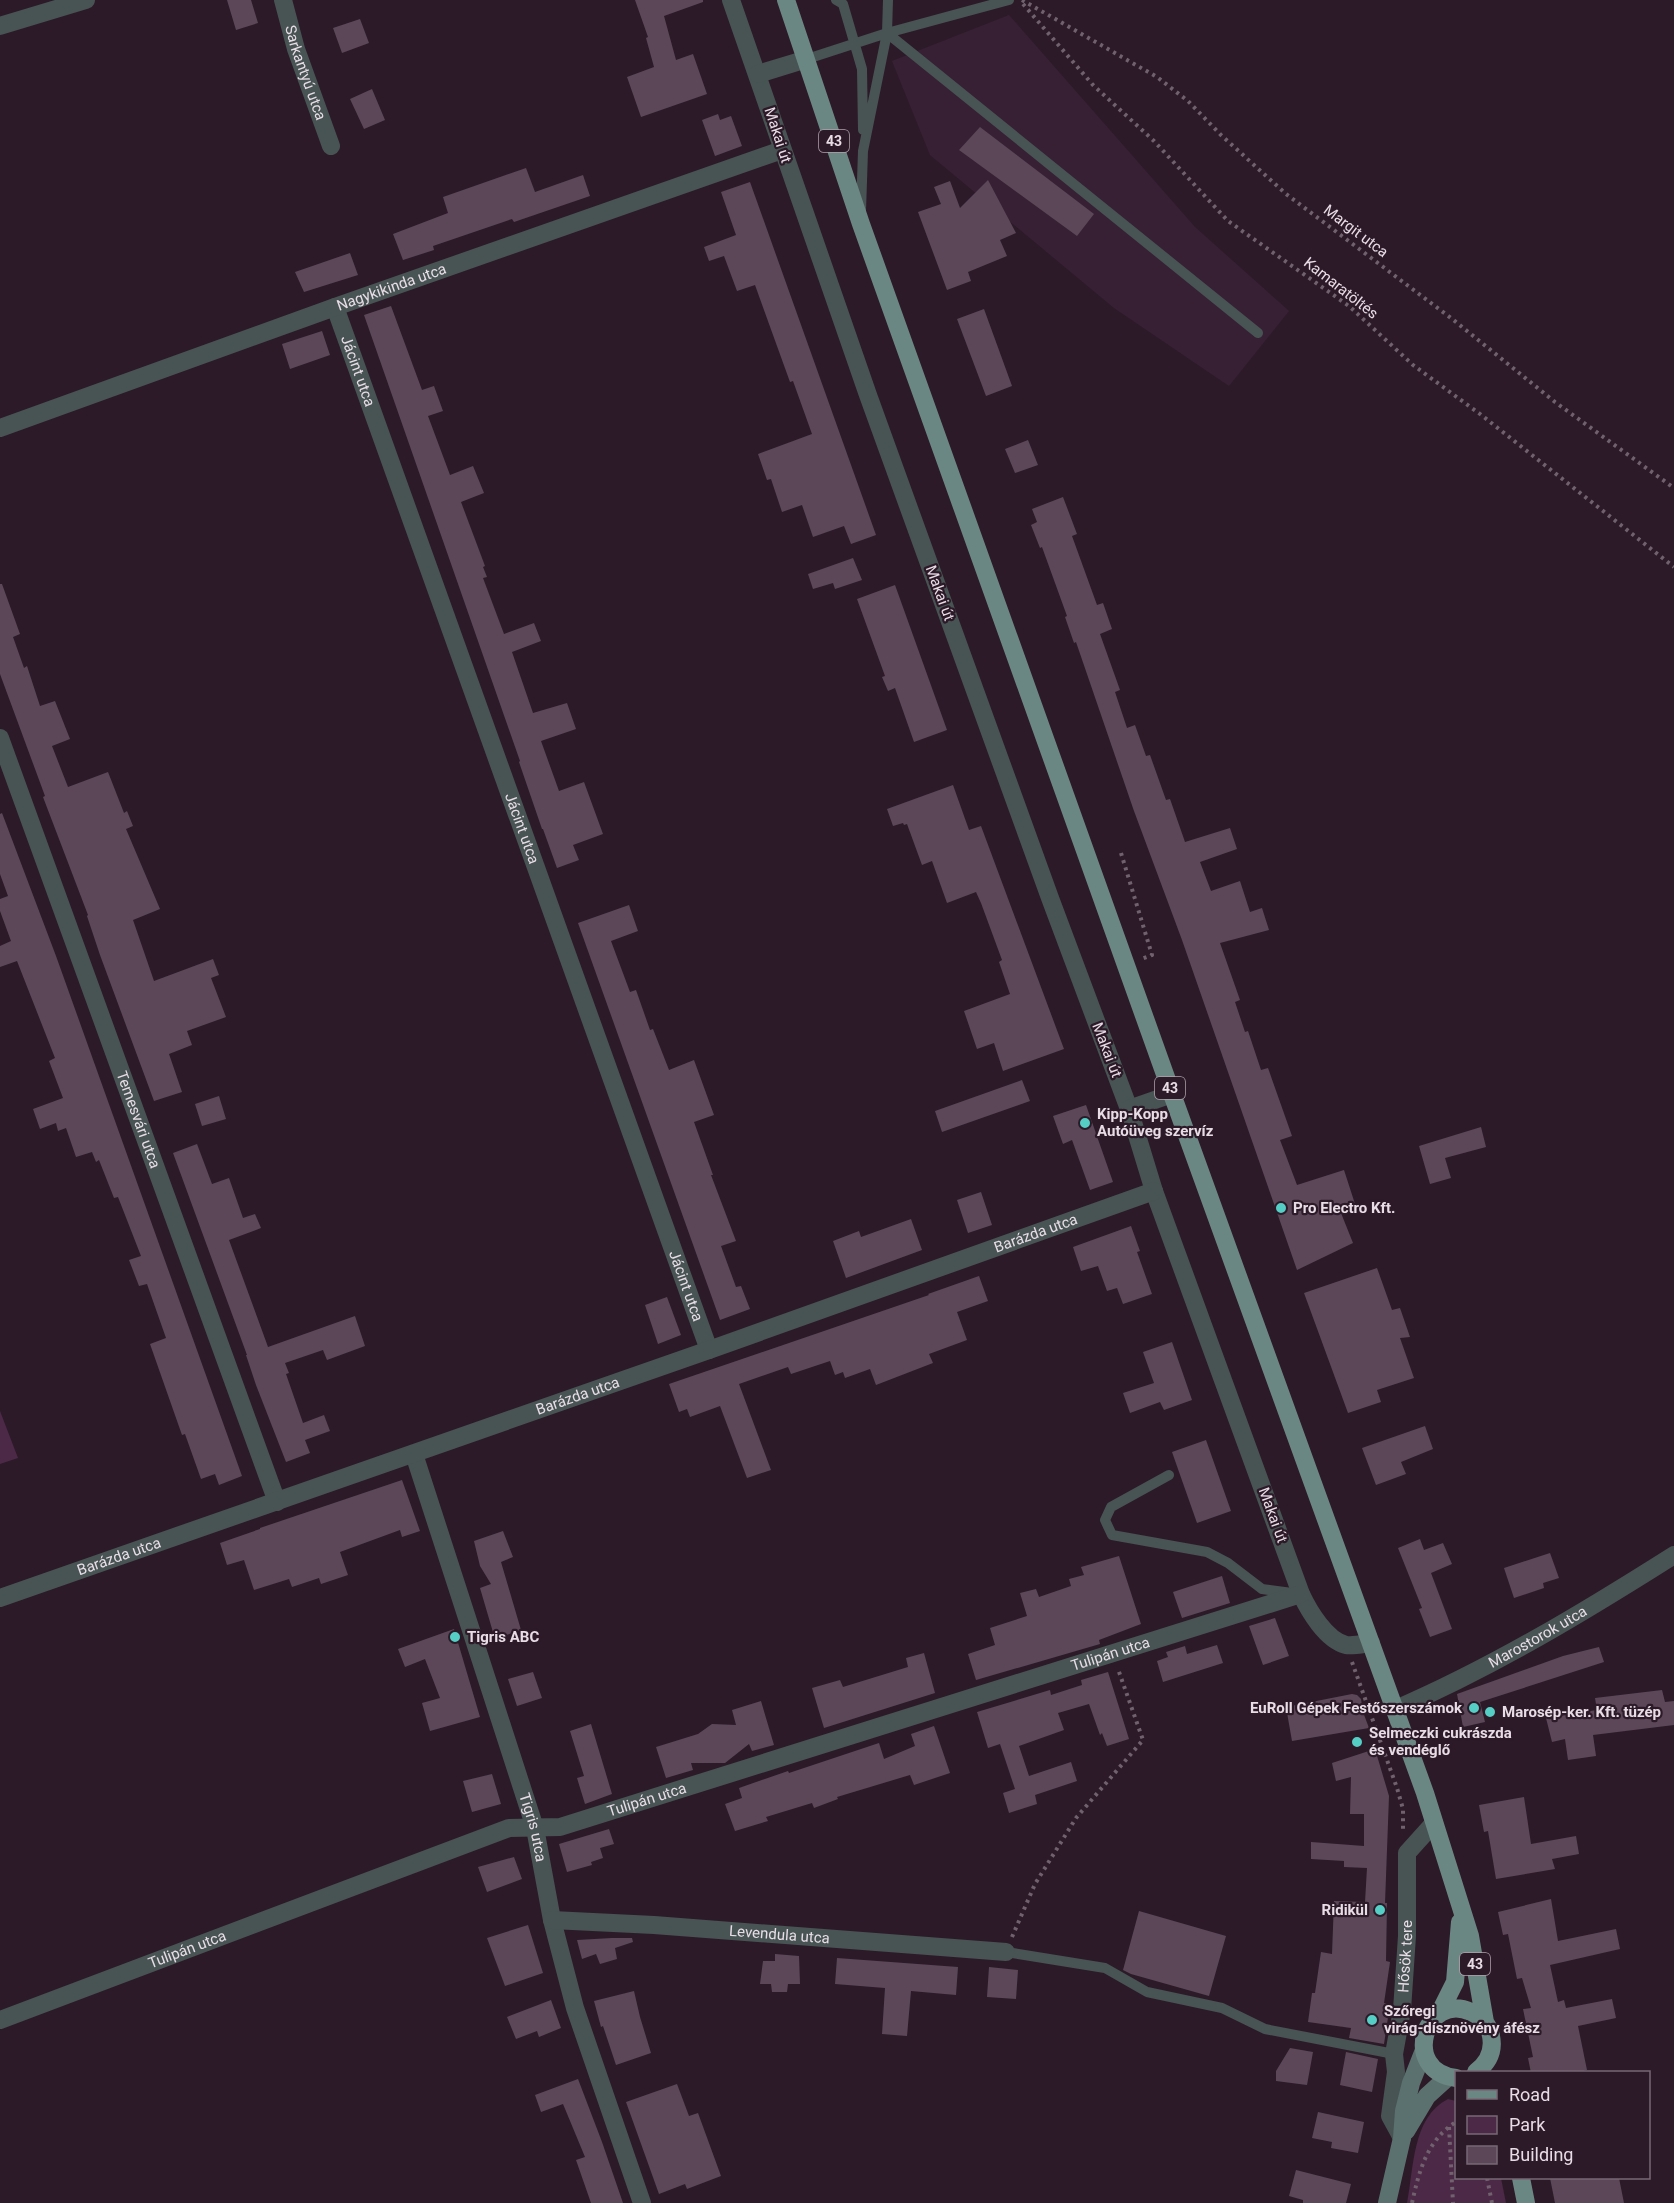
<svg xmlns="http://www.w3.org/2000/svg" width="1674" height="2203" font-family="Roboto,sans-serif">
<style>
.built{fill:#372034}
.green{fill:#4b2947}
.building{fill:#5b4758}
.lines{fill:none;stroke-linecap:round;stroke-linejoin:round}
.path{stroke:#71616e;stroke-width:4;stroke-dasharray:3 4.5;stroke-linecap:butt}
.service{stroke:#475453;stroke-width:10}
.minor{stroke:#475453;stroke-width:18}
.secondary{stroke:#5b716f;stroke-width:18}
.primary{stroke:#6b8784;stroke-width:18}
.poi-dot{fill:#55cec5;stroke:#2c1a29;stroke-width:2}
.labels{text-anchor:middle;stroke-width:4.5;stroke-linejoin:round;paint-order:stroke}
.shield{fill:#2c1a29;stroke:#b0a2ad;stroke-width:1.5}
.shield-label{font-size:14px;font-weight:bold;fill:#e8dce6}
.street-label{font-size:15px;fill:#e8dce6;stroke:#2c1a29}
.poi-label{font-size:15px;font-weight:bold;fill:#e8dce6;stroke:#2c1a29;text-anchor:start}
</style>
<rect width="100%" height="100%" fill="#2c1a29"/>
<path class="built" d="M 1009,15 L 1195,227 L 1289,311 L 1229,386 L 1114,308 L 930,155 L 892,61 Z"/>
<path class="green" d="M 0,1411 L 18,1458 L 0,1464 Z
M 1448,2099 L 1456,2101 L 1456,2178 L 1501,2178 L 1506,2203 L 1407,2203 C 1414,2168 1412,2117 1448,2099 Z"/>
<path class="building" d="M 227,0 L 251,0 L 258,23 L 236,30 Z
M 635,0 L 703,0 L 703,2 L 664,16 L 676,60 L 693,54 L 707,94 L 641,117 L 627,77 L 654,67 L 646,38 L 648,37 Z
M 360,19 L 369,43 L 342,53 L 333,28 Z
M 372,89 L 385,120 L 364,129 L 350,99 Z
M 718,114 L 720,120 L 731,116 L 742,146 L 715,156 L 702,120 Z
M 980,127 L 1094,214 L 1077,236 L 959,150 Z
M 526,168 L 535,192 L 583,175 L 590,196 L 514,222 L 512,219 L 433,246 L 434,250 L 403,260 L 393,234 L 448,213 L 443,197 Z
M 988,180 L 1016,233 L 1000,240 L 1007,256 L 968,272 L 971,281 L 947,290 L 918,212 L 941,204 L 934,187 L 950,181 L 960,208 Z
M 750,182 L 876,535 L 851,544 L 844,526 L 813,537 L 802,505 L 782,512 L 771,479 L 767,480 L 758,454 L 812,434 L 793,381 L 790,382 L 755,285 L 737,291 L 724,256 L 709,261 L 704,247 L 736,235 L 721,192 Z
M 350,253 L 358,275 L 304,292 L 295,272 Z
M 391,306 L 422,390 L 434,386 L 443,411 L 428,416 L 450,475 L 473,466 L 484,493 L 461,502 L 485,566 L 483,567 L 487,577 L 483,578 L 504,634 L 534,623 L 541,641 L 512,652 L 533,713 L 567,703 L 576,729 L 541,741 L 559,791 L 584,782 L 603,834 L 573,845 L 579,860 L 557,868 L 543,829 L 542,829 L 519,762 L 520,761 L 364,315 Z
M 984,309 L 1012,386 L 986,396 L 957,319 Z
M 322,331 L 330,355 L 290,369 L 282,344 Z
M 1028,440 L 1038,465 L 1015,473 L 1005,449 Z
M 1063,497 L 1077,534 L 1072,536 L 1097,605 L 1103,603 L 1112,629 L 1100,634 L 1120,690 L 1115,692 L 1127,728 L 1135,725 L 1146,756 L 1150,755 L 1166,800 L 1170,799 L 1185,842 L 1230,828 L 1237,849 L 1200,862 L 1211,891 L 1240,881 L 1250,912 L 1262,908 L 1269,930 L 1220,943 L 1240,1000 L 1235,1002 L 1245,1032 L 1248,1031 L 1261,1070 L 1268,1068 L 1292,1136 L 1280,1140 L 1297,1185 L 1344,1170 L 1355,1204 L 1339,1208 L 1353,1243 L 1297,1270 L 1182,940 L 1134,811 L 1076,642 L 1074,643 L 1065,617 L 1067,616 L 1042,547 L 1040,548 L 1031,525 L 1037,522 L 1032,509 Z
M 853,558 L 862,580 L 835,589 L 833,583 L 813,589 L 808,574 Z
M 0,584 L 2,584 L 20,634 L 13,637 L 24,668 L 27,666 L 40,706 L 55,701 L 70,739 L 52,746 L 68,787 L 108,772 L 124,813 L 127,811 L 133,826 L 126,829 L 160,909 L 133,920 L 154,981 L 213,959 L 219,975 L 211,978 L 226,1017 L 187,1031 L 192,1045 L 169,1054 L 182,1092 L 154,1101 L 100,955 L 87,916 L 88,915 L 43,797 L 45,796 L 0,674 Z
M 895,585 L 947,730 L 914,742 L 895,688 L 888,691 L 882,677 L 885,676 L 857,599 Z
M 953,785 L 969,830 L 981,826 L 1064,1049 L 1003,1071 L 994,1043 L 977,1049 L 964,1011 L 1010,994 L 999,962 L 1002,960 L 981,903 L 976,892 L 947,903 L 932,861 L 922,865 L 907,824 L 904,825 L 903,823 L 893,826 L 887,809 Z
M 2,813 L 56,956 L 242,1476 L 219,1485 L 215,1474 L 201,1479 L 185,1434 L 182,1435 L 150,1344 L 166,1338 L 147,1284 L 139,1286 L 129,1260 L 141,1256 L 118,1197 L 114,1198 L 99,1160 L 96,1162 L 92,1152 L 76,1157 L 66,1128 L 58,1131 L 56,1123 L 40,1129 L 33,1109 L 63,1098 L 49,1061 L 55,1058 L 17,961 L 0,967 L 0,946 L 11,941 L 0,911 L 0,899 L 8,896 L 0,874 L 0,814 Z
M 629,905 L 638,931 L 611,941 L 630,992 L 636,990 L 650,1030 L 653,1029 L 669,1070 L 694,1060 L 714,1115 L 694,1122 L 713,1175 L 711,1175 L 736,1241 L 721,1246 L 736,1287 L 741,1286 L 750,1309 L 720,1320 L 578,923 Z
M 1022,1080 L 1030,1101 L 942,1132 L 935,1111 Z
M 219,1096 L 226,1119 L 202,1126 L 195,1104 Z
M 1086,1105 L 1113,1182 L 1090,1190 L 1072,1140 L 1063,1144 L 1053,1116 Z
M 1481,1127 L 1486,1147 L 1445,1158 L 1451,1178 L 1430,1184 L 1419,1146 Z
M 197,1144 L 212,1184 L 229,1178 L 243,1218 L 255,1214 L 261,1228 L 229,1240 L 268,1347 L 355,1316 L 365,1346 L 327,1360 L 323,1350 L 285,1363 L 289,1373 L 286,1374 L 303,1423 L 324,1415 L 330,1431 L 305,1440 L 310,1453 L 286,1462 L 256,1385 L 246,1355 L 247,1355 L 173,1153 Z
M 981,1192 L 992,1225 L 968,1233 L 957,1200 Z
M 911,1219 L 922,1250 L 846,1278 L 833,1241 L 859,1231 L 861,1237 Z
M 1131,1226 L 1140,1251 L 1137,1252 L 1152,1294 L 1123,1304 L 1117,1288 L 1107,1291 L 1098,1266 L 1081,1271 L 1073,1247 Z
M 1377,1268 L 1392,1310 L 1400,1308 L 1410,1337 L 1400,1338 L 1414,1378 L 1377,1390 L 1381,1402 L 1348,1413 L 1304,1293 Z
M 979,1276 L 988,1301 L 957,1312 L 967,1340 L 929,1354 L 933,1363 L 876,1385 L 870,1369 L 845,1378 L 843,1372 L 835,1375 L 830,1361 L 791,1374 L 788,1367 L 739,1384 L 771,1470 L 747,1478 L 720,1406 L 690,1417 L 687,1409 L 679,1412 L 669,1384 L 929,1295 L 928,1294 Z
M 667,1297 L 681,1335 L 658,1344 L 645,1305 Z
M 1172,1342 L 1192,1400 L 1164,1410 L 1160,1402 L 1130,1413 L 1123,1393 L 1154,1383 L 1143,1352 Z
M 1425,1426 L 1433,1449 L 1401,1462 L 1406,1474 L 1376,1485 L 1362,1448 Z
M 1206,1440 L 1231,1511 L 1197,1523 L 1172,1452 Z
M 402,1480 L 420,1531 L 402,1537 L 400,1530 L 340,1552 L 348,1575 L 321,1584 L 319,1578 L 292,1587 L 289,1579 L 254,1590 L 244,1560 L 227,1565 L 220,1543 L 260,1529 L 260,1528 Z
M 503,1531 L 513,1557 L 501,1562 L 521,1630 L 495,1639 L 480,1588 L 491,1584 L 480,1566 L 474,1541 Z
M 1420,1539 L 1424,1550 L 1443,1543 L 1452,1564 L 1431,1573 L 1452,1629 L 1430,1637 L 1419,1609 L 1422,1608 L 1398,1548 Z
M 1550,1553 L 1559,1578 L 1543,1583 L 1544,1588 L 1514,1598 L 1504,1568 Z
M 1119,1556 L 1141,1624 L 1099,1640 L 1100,1644 L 976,1680 L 968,1654 L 995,1645 L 990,1628 L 1027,1616 L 1020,1593 L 1036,1589 L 1039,1597 L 1071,1586 L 1069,1579 L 1084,1575 L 1081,1567 Z
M 1222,1576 L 1230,1603 L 1182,1618 L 1173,1592 Z
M 1275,1618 L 1289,1656 L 1263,1665 L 1249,1626 Z
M 454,1629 L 480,1717 L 430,1731 L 422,1703 L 440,1698 L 425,1659 L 405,1667 L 398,1649 Z
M 1217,1645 L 1223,1663 L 1163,1682 L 1157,1661 L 1168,1657 L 1166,1652 L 1185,1646 L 1187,1654 Z
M 1599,1647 L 1604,1662 L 1480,1702 L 1485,1722 L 1463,1727 L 1457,1694 L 1563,1656 Z
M 924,1653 L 935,1693 L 824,1728 L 812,1688 L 840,1680 L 843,1687 L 908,1667 L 906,1658 Z
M 533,1672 L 542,1698 L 517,1706 L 508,1679 Z
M 1108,1672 L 1129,1739 L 1107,1746 L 1102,1733 L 1100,1735 L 1089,1704 L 1058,1713 L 1064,1730 L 1019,1746 L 1029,1776 L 1071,1762 L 1077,1781 L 1035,1795 L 1037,1804 L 1009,1813 L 1003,1793 L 1015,1789 L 1000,1744 L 988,1748 L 977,1712 L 1050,1690 L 1051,1695 L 1082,1685 L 1081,1680 Z
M 1662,1690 L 1665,1702 L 1674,1701 L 1674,1725 L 1593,1735 L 1596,1756 L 1568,1760 L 1565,1739 L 1552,1742 L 1546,1718 L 1597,1710 L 1595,1698 Z
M 1352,1694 L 1357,1695 L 1361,1699 L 1363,1712 L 1369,1728 L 1292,1741 L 1286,1707 Z
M 761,1701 L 774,1745 L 752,1751 L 749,1744 L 725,1763 L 691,1763 L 693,1770 L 666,1778 L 656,1747 L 698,1734 L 712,1724 L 736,1725 L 732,1710 Z
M 591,1724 L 612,1794 L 585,1804 L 577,1778 L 584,1776 L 570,1731 Z
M 934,1726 L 950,1773 L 914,1785 L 910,1775 L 837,1797 L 838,1799 L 814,1808 L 812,1803 L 766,1817 L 768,1821 L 735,1831 L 725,1804 L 742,1798 L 739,1788 L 788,1771 L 789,1773 L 879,1743 L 884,1759 L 915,1746 L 911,1734 Z
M 1375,1749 L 1389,1796 L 1385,1903 L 1387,1903 L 1386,1961 L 1390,1962 L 1384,2003 L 1390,2004 L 1384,2044 L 1349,2038 L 1351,2028 L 1308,2022 L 1312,1993 L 1315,1993 L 1321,1952 L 1332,1954 L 1334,1901 L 1365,1902 L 1367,1868 L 1344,1867 L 1344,1861 L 1311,1859 L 1311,1842 L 1364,1846 L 1364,1814 L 1350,1814 L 1351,1777 L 1336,1781 L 1332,1763 Z
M 492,1774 L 501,1804 L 472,1812 L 463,1781 Z
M 1524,1797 L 1531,1844 L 1576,1836 L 1579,1854 L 1552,1859 L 1555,1869 L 1496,1879 L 1488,1831 L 1484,1832 L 1479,1805 Z
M 609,1829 L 614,1844 L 600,1848 L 603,1858 L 591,1862 L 592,1865 L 567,1872 L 559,1844 Z
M 514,1857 L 522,1879 L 487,1892 L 478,1867 Z
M 1551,1899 L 1558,1941 L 1616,1929 L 1620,1949 L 1550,1965 L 1558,2002 L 1564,2000 L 1566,2008 L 1612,1999 L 1616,2018 L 1578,2026 L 1587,2070 L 1574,2073 L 1531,2073 L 1528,2058 L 1533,2057 L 1523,2009 L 1531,2008 L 1522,1978 L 1517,1979 L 1508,1934 L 1503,1935 L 1498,1912 Z
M 1139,1911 L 1226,1936 L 1209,1996 L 1131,1974 L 1123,1970 Z
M 528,1925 L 543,1973 L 505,1986 L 487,1938 Z
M 612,1938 L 632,1938 L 633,1942 L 615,1948 L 617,1959 L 600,1964 L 596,1954 L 582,1959 L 577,1940 Z
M 775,1954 L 799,1956 L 800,1984 L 788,1984 L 787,1992 L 772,1992 L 771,1984 L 760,1984 L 763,1961 L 775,1961 Z
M 837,1958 L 958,1967 L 956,1995 L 911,1991 L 907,2036 L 882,2034 L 885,1988 L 835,1984 Z
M 989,1967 L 1018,1970 L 1016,1999 L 987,1997 Z
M 634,1991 L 640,2017 L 651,2053 L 616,2065 L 603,2026 L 601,2027 L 594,2001 Z
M 551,2000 L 561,2028 L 539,2037 L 537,2031 L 516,2039 L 507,2017 Z
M 1290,2048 L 1313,2052 L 1307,2085 L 1276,2081 L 1276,2071 Z
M 1346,2052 L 1378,2059 L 1372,2092 L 1340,2085 Z
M 578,2079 L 602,2142 L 623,2203 L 591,2203 L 576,2160 L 585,2157 L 563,2104 L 541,2112 L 535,2095 Z
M 677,2084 L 689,2116 L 698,2113 L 721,2176 L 687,2189 L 685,2184 L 659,2194 L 626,2102 Z
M 1318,2112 L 1364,2122 L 1358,2153 L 1331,2148 L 1332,2142 L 1312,2138 Z
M 1296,2170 L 1351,2184 L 1346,2203 L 1303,2203 L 1303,2200 L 1289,2196 Z
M 1550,2178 L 1619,2178 L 1624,2203 L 1555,2203 Z"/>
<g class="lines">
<path class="path" d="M 1022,0 L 1157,77 L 1188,101 L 1221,135 L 1286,194 L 1451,318 L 1555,402 L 1674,488
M 1023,4 L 1093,85 L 1154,141 L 1228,221 L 1349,306 L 1413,365 L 1480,414 L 1674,567
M 1121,853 L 1152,955 L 1141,959
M 1352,1662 L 1397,1788 L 1403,1809 L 1403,1829
M 1012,1937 L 1035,1884 L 1076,1818 L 1143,1740 L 1118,1669
M 1449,2127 L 1453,2203
M 1487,2178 L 1492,2203
M 1412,2203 C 1419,2171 1427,2140 1456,2122"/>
<path class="service" d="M 836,0 L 843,4 L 862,69 L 863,130
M 887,33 L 1258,333
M 807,59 L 887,33 L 1009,0
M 861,211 L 863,151 L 887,33 L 888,0
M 1169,1475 L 1111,1507 L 1105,1520 L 1112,1535 L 1207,1552 L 1228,1563 L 1262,1589 L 1292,1593
M 1006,1952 L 1105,1968 L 1147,1992 L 1222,2008 L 1265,2029 L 1394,2054"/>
<g class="minor">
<path id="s1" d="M 283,0 L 296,49 L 331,146"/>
<path d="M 731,0 L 868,395 L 1050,898 L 1129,1109 L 1154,1191 L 1301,1594 C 1309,1611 1326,1640 1346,1645 C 1353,1646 1363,1644 1371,1643"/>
<path d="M 0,26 L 86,0"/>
<path d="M 758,74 L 807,59"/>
<path id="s2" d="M 335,307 L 709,1350"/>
<path id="s3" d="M 0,428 L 335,307 L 782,150"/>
<path id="s4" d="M 0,738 L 277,1502"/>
<path d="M 1129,1109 L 1172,1094"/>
<path id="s5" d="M 414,1454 L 535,1828 L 552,1920 L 575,2008 L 642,2203"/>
<path id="s6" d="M 0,1598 L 709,1350 L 1154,1191"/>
<path id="s7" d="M 1396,1709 C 1493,1667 1584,1612 1674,1555"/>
<path id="s8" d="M 552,1920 L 654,1925 L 1006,1952"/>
<path id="s9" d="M 0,2020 L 509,1828 L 560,1827 L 1301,1594"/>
<path id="s10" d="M 1402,2138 L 1390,2116 L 1396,2072 L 1394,2054 L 1402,2010 L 1407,1936 L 1407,1853 L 1434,1823"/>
</g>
<path class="secondary" d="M 1406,2131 L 1427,2096 L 1448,2077
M 1387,2203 L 1402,2138 L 1404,2111 L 1411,2083 L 1424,2050"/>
<path class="primary" d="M 786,0 L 861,224 L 1172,1094 L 1425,1793 L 1470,1936 L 1485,2022
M 1439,2014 L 1455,1982 L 1460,1922
M 1456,2078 C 1400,2071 1425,1991 1471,2012 C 1481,2016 1489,2025 1491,2036 C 1494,2051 1488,2063 1476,2072
M 1521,2178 L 1526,2203"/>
</g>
<g class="poi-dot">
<circle cx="1085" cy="1123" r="6"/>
<circle cx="1281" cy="1208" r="6"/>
<circle cx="455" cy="1637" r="6"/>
<circle cx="1474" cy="1708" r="6"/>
<circle cx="1490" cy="1712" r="6"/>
<circle cx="1357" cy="1742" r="6"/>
<circle cx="1380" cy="1910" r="6"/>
<circle cx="1372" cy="2020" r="6"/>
</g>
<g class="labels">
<g class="shield">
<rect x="819" y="130" width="30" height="22" rx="4.5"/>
<rect x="1155" y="1077" width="30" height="22" rx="4.5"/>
<rect x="1460" y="1953" width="30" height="22" rx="4.5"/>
</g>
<g class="shield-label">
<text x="834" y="146">43</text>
<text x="1170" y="1093">43</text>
<text x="1475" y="1969">43</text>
</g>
<g class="street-label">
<text dy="5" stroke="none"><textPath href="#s1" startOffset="76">Sarkantyú utca</textPath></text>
<text transform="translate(778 135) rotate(72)" y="5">Makai út</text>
<text transform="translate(1356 231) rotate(37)" y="5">Margit utca</text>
<text dy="5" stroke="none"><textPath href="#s3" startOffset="416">Nagykikinda utca</textPath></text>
<text transform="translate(1341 288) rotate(38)" y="5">Kamaratöltés</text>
<text dy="5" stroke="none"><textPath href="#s2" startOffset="68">Jácint utca</textPath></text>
<text transform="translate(940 593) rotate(70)" y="5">Makai út</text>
<text dy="5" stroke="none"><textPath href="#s2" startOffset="554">Jácint utca</textPath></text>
<text transform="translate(1107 1050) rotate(69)" y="5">Makai út</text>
<text dy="5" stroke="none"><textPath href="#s4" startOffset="406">Temesvári utca</textPath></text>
<text dy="5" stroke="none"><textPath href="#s6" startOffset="1098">Barázda utca</textPath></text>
<text dy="5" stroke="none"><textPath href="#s2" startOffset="1040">Jácint utca</textPath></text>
<text dy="5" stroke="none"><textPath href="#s6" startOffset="612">Barázda utca</textPath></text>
<text transform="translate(1273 1515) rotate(70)" y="5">Makai út</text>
<text dy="5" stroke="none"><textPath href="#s6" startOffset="126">Barázda utca</textPath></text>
<text dy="5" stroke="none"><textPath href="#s7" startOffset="159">Marostorok utca</textPath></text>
<text dy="5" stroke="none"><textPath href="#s9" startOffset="1172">Tulipán utca</textPath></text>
<text dy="5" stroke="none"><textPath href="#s9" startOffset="686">Tulipán utca</textPath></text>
<text dy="5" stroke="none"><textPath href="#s5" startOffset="392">Tigris utca</textPath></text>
<text dy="5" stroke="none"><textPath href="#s8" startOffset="228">Levendula utca</textPath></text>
<text dy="5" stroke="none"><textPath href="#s9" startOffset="200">Tulipán utca</textPath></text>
<text dy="5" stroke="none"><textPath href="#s10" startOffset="186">Hősök tere</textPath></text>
</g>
<g class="poi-label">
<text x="1097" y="1119">Kipp-Kopp<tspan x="1097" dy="17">Autóüveg szervíz</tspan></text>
<text x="1293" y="1213">Pro Electro Kft.</text>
<text x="467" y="1642">Tigris ABC</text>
<text x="1462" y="1713" text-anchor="end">EuRoll Gépek Festőszerszámok</text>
<text x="1502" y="1717">Marosép-ker. Kft. tüzép</text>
<text x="1369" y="1738">Selmeczki cukrászda<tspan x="1369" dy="17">és vendéglő</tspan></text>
<text x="1368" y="1915" text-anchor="end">Ridikül</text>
<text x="1384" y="2016">Szőregi<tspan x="1384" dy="17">virág-dísznövény áfész</tspan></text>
</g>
</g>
<rect x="1455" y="2071" width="195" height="108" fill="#2c1a29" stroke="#776875" stroke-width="1.5"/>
<rect x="1467" y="2090" width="30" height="9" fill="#6b8784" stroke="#776875" stroke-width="1.5"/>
<text x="1509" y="2101" font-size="18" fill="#e8dce6">Road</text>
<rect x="1467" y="2116" width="30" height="18" fill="#4b2947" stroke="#776875" stroke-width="1.5"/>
<text x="1509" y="2131" font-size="18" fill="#e8dce6">Park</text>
<rect x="1467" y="2146" width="30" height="18" fill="#5b4758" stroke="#776875" stroke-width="1.5"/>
<text x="1509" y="2161" font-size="18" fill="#e8dce6">Building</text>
</svg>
